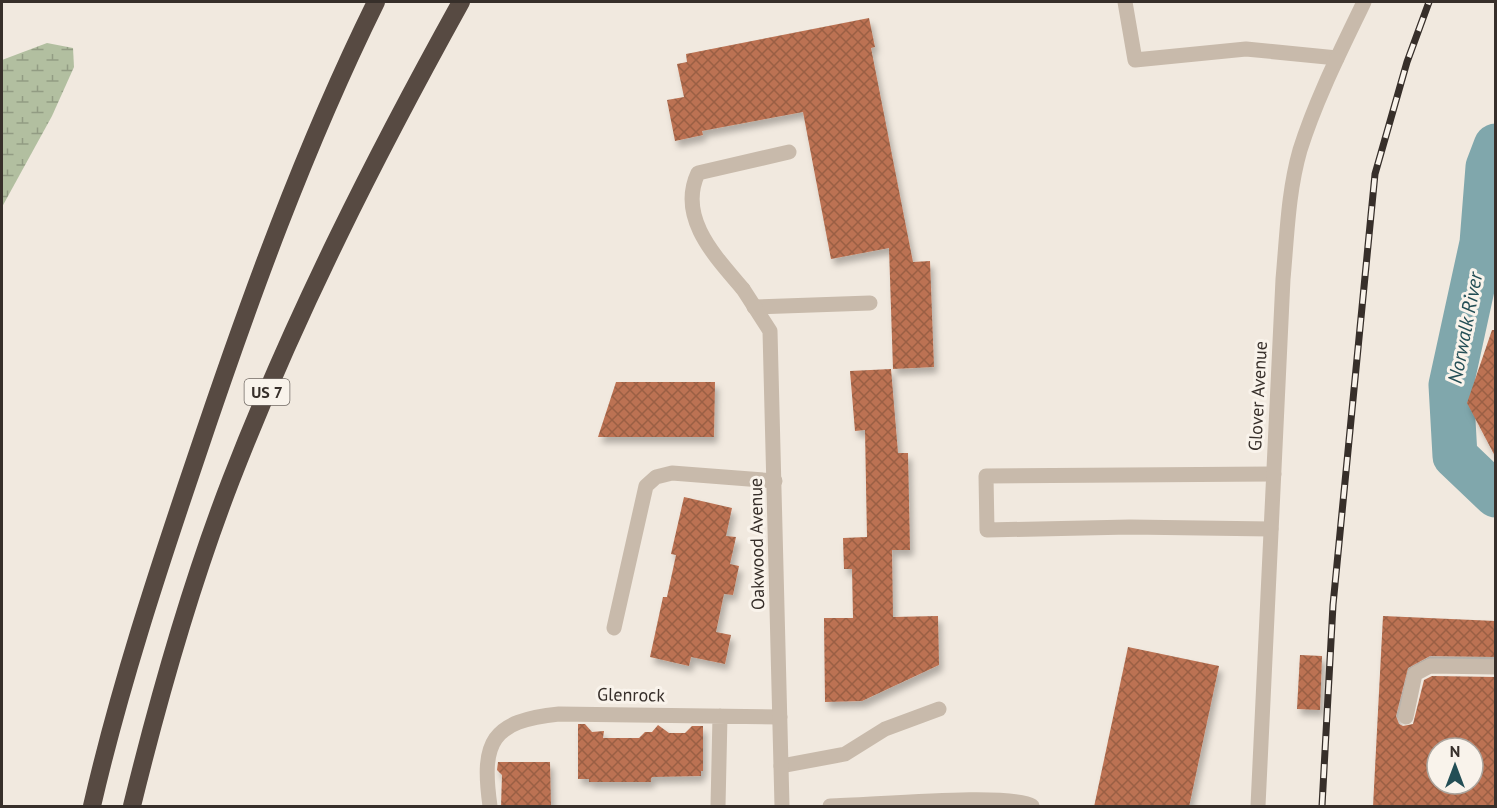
<svg xmlns="http://www.w3.org/2000/svg" width="1497" height="808" font-family="'PT Sans',sans-serif">
<style>
.wetland{fill:url(#wetland-marsh)}
.lines{fill:none;stroke-linecap:round;stroke-linejoin:round}
.river{stroke:#80a7ac;stroke-width:45}
.building{fill:url(#building-cross-hatch);fill-rule:evenodd;filter:url(#shadow)}
.service{stroke:#c8baab;stroke-width:15}
.minor{stroke:#c8baab;stroke-width:15}
.tertiary{stroke:#c8baab;stroke-width:15}
.motorway{stroke:#574a42;stroke-width:18}
.rail-casing{stroke:#372f2a;stroke-width:7}
.rail{stroke:#f9f3eb;stroke-width:4.5;stroke-dasharray:14;stroke-linecap:butt}
.labels{text-anchor:middle;stroke-width:6;stroke-linejoin:round;paint-order:stroke}
.shield{fill:#f9f3eb;stroke:#716a64;stroke-width:1.5}
.shield-label{font-size:16px;font-weight:bold;fill:#372f2a}
.street-label{font-size:18px;fill:#372f2a;stroke:#f9f3eb}
.water-label{font-size:20px;font-style:italic;fill:#234e55;stroke:#f9f3eb}
</style>
<defs>
<pattern id="wetland-marsh" width="20" height="14" patternUnits="userSpaceOnUse" patternTransform="scale(1.5)"><rect width="20" height="14" fill="#b2bfa0"/><path d="M1 5h8M5 5V1M11 12h8M15 12V8" fill="none" stroke="#929c83"/></pattern>
<pattern id="building-cross-hatch" width="8" height="8" patternUnits="userSpaceOnUse" patternTransform="scale(1.5)"><rect width="8" height="8" fill="#bc7252"/><path d="M0 0l8 8M0 8l8-8" fill="none" stroke="#9a5e44"/></pattern>
<filter id="shadow"><feDropShadow dx="3.5" dy="6" stdDeviation="3" flood-color="#0004"/></filter>
</defs>
<rect width="100%" height="100%" fill="#f1e9df"/>
<path class="wetland" d="M 47,43 L 73,48 L 74,67 L 52,116 L 2,207 L 2,60 Z"/>
<g class="lines">
<path class="river" d="M 1496,146 L 1488,167 L 1482,243 L 1451,385 L 1455,456 L 1496,495"/>
</g>
<path class="building" d="M 869,18 L 875,47 L 871,48 L 913,262 L 930,261 L 934,367 L 893,369 L 889,248 L 831,259 L 803,112 L 702,131 L 703,135 L 675,141 L 667,100 L 684,97 L 677,64 L 687,62 L 686,54 Z
M 1492,330 L 1496,330 L 1496,458 L 1467,403 Z
M 891,369 L 898,453 L 908,453 L 910,550 L 892,550 L 893,617 L 938,616 L 939,665 L 862,701 L 825,702 L 824,618 L 853,618 L 852,569 L 844,569 L 843,538 L 867,537 L 865,430 L 855,431 L 850,371 Z
M 616,382 L 715,382 L 714,437 L 598,437 Z
M 684,497 L 732,508 L 726,536 L 736,537 L 730,564 L 739,566 L 733,595 L 724,594 L 716,632 L 731,635 L 725,664 L 691,657 L 689,666 L 650,657 L 663,597 L 667,597 L 676,555 L 671,554 Z
M 1383,616 L 1496,621 L 1496,657 L 1430,656 L 1408,668 L 1396,716 L 1399,724 L 1403,726 L 1413,724 L 1424,680 L 1432,676 L 1496,677 L 1496,807 L 1373,807 ZM 1437,748 L 1473,748 L 1473,784 L 1437,784 Z
M 1128,647 L 1219,666 L 1189,807 L 1094,807 Z
M 1300,655 L 1322,656 L 1320,710 L 1297,709 Z
M 578,724 L 585,724 L 592,732 L 604,731 L 603,738 L 639,738 L 645,732 L 652,732 L 658,725 L 669,733 L 685,733 L 692,726 L 703,726 L 703,771 L 701,771 L 701,776 L 653,777 L 651,778 L 651,782 L 589,782 L 589,779 L 578,779 Z
M 498,762 L 550,762 L 551,807 L 501,807 L 502,775 L 497,770 Z"/>
<g class="lines">
<path class="service" d="M 1125,2 L 1135,60 L 1246,49 L 1337,58
M 743,289 C 716,257 677,218 698,173 L 789,152
M 754,307 L 870,303
M 1271,529 L 1130,527 L 987,530 L 986,476 L 1274,474
M 614,628 L 646,486 L 656,477 L 672,473 L 775,481
M 1406,717 L 1415,674 L 1430,666 L 1496,667
M 781,766 L 845,754 L 885,729 L 939,709
M 490,806 C 481,742 491,721 559,714 L 780,717
M 718,806 L 720,716
M 830,806 C 864,806 1011,792 1032,806"/>
<path class="minor" d="M 743,289 L 770,331 L 782,806"/>
<path class="tertiary" d="M 1258,806 L 1283,279 C 1287,236 1288,192 1300,150 C 1316,99 1341,50 1364,2"/>
<path class="motorway" d="M 92,806 C 119,689 157,573 196,458 C 248,303 304,148 376,2
M 132,806 C 159,696 190,586 231,480 C 295,315 375,157 461,2"/>
<g class="rail-casing">
<path id="rail" d="M 1322,806 L 1333,605 L 1375,174 L 1407,62 L 1429,2"/>
</g>
<use href="#rail" class="rail"/>
</g>
<g class="labels">
<rect class="shield" x="244.5" y="379" width="45" height="26" rx="4.5"/>
<g class="shield-label">
<text x="267" y="398">US 7</text>
</g>
<g class="street-label">
<text transform="translate(1258 396) rotate(-87)" y="6">Glover Avenue</text>
<text transform="translate(757 544) rotate(-91)" y="6">Oakwood Avenue</text>
<text transform="translate(631 695) rotate(1)" y="6">Glenrock</text>
</g>
<g class="water-label">
<text transform="translate(1465 328) rotate(-79)" y="7">Norwalk River</text>
</g>
</g>
<rect width="1497" height="808" fill="none" stroke="#372f2a" stroke-width="6"/>
<g transform="translate(1455 766)"><circle r="28" fill="#f9f3eb" stroke="#aba59e" stroke-width="1.5"/>
<path d="M0-4.5L10 22L0 15L-10 22Z" fill="#234e55"/>
<text y="-9" font-size="16" font-weight="bold" text-anchor="middle" fill="#372f2a">N</text>
</g>
</svg>
